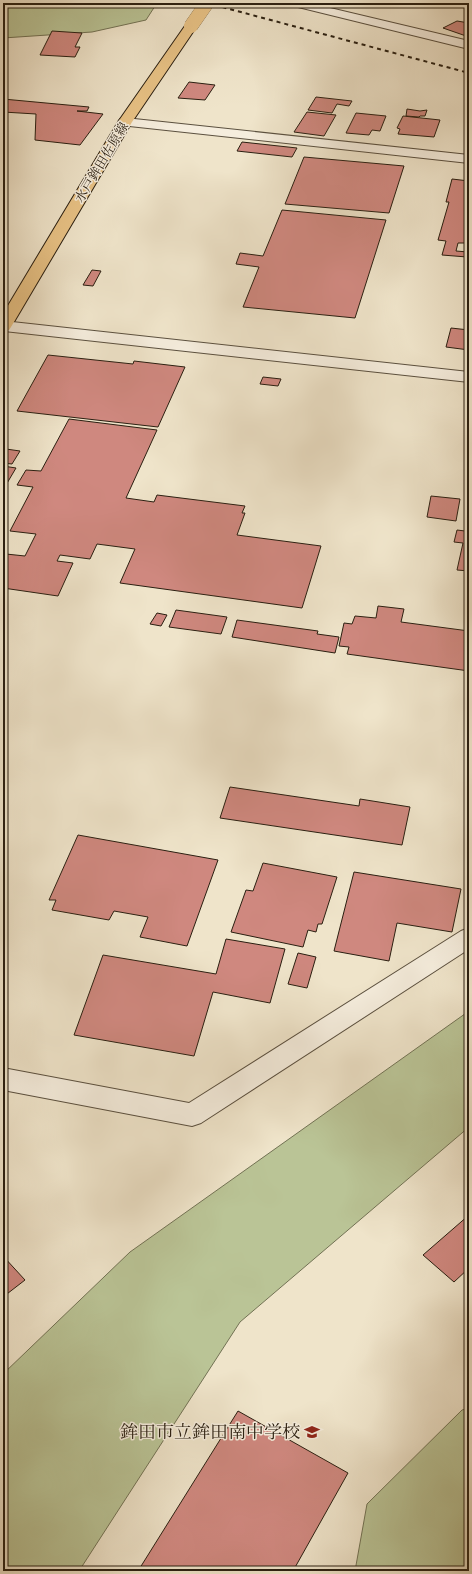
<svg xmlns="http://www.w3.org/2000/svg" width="472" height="1574" font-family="'IM FELL DW Pica','Noto Serif JP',serif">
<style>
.green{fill:#bac496;stroke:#727254}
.building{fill:#cf887f;stroke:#2a1f11}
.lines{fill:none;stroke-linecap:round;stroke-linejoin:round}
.minor-casing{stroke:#5b503f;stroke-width:2}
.tertiary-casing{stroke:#5b503f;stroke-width:2}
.primary-casing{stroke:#2a1f11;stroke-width:2}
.minor{fill:#f5eddd;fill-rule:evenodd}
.tertiary{fill:#f5eddd;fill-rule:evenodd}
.primary{fill:#e8c285;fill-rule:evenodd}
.rail{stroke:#2a1f11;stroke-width:2;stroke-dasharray:4 4;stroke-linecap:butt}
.primary-bridge-casing{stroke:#2a1f11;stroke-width:14;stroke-linecap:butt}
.primary-bridge{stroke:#e8c285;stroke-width:14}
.labels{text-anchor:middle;stroke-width:3;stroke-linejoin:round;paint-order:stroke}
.far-street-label{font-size:13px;fill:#2a1f11;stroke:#f5eddd}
.near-poi-label{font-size:18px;fill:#2a1f11;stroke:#f5eddd;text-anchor:end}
</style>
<rect width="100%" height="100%" fill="#efe4ca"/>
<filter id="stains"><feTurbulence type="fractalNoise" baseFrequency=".005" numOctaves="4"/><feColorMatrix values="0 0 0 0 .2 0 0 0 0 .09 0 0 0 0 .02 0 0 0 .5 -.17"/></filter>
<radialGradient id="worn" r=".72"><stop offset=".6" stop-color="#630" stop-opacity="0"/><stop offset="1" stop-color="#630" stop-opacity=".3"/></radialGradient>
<path class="green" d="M 3,3 L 157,3 L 146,20 L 92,32 L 3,38 Z
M 469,1011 L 469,1127 L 240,1322 L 79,1571 L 3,1571 L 3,1374 L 130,1252 Z
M 469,1408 L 469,1571 L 355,1571 L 367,1504 L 462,1410 Z"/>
<path class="building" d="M 457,21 L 469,23 L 469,37 L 443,28 Z
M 52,31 L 82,33 L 75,47 L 80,47 L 75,57 L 40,55 Z
M 189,82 L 215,85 L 205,100 L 178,98 Z
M 316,97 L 352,101 L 349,106 L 337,104 L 332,113 L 308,110 Z
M 3,99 L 89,107 L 87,111 L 77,111 L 103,114 L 80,145 L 35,140 L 36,114 L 3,112 Z
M 407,109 L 420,111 L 427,110 L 425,116 L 420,116 L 419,117 L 406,116 Z
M 307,112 L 336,115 L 324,136 L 294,132 Z
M 356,113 L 386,116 L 380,131 L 372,130 L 369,135 L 346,133 Z
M 403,116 L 440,120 L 434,137 L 398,134 L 400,129 L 397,128 Z
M 242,142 L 297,148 L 292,157 L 237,151 Z
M 304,157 L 404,166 L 389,213 L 285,204 Z
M 452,179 L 469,181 L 469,243 L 458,243 L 456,251 L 468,252 L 467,257 L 442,255 L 446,241 L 438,240 L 449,202 L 446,202 Z
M 282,210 L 386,220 L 355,318 L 243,307 L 259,267 L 236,264 L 240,253 L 263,256 Z
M 92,270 L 101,271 L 93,286 L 83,285 Z
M 451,328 L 469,330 L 469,350 L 446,347 Z
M 48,355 L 133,364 L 134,361 L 185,367 L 158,427 L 17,411 Z
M 263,377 L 281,379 L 278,386 L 260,384 Z
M 69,419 L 157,430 L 126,498 L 154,502 L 157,495 L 245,506 L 242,513 L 245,513 L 237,535 L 321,546 L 302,608 L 120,583 L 135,549 L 97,544 L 90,559 L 60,555 L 57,561 L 73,563 L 58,596 L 3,588 L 3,560 L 6,554 L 25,556 L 36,534 L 10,531 L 33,487 L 17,485 L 26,470 L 41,471 Z
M 6,449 L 20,451 L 12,464 L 3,463 L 3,453 Z
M 3,466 L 16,468 L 3,490 Z
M 431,496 L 460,499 L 456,521 L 427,517 Z
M 469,512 L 469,571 L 457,570 L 463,543 L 454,542 L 457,530 L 465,531 Z
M 378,606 L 404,609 L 401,622 L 469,631 L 469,671 L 347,654 L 349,647 L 339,646 L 344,623 L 352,624 L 355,616 L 376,618 Z
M 176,610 L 227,617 L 221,634 L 169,627 Z
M 157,613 L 167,615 L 161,626 L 150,624 Z
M 237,620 L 318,631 L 317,634 L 339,637 L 335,653 L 232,637 Z
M 230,787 L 359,806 L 360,799 L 410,807 L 402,845 L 220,818 Z
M 78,835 L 218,860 L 187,946 L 140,937 L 148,917 L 114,911 L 109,920 L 52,910 L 56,900 L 49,900 Z
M 263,863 L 337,877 L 322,924 L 318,924 L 316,932 L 308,930 L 303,947 L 231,932 L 246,890 L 253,891 Z
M 354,872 L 461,889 L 452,932 L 397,923 L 389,961 L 334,951 Z
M 226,939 L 285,949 L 270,1003 L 213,992 L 194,1056 L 74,1035 L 103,955 L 216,974 Z
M 298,953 L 316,957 L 307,988 L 288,984 Z
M 469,1215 L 469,1268 L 454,1282 L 423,1255 Z
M 3,1256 L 25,1280 L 3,1297 Z
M 238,1411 L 348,1473 L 293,1571 L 138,1571 Z"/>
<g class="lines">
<g class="minor-casing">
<path id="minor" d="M 288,3 L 309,3 L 469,41 L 469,49 L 290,5 Z
M 125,118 L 469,155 L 469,163 L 120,125 L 118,122 L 120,119 Z
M 469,928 L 469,949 L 201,1123 L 192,1126 L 3,1090 L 3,1068 L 189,1103 L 461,931 Z"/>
</g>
<g class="tertiary-casing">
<path id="tertiary" d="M 3,321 L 469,372 L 469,382 L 4,331 Z"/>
</g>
<g class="primary-casing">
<path id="primary" d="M 191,22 L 197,26 L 132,122 L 11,327 L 9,330 L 3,332 L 3,314 L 118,122 L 187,23 Z"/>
</g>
<use href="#minor" class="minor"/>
<use href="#tertiary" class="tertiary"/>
<use href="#primary" class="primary"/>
<path class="rail" d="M 207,3 L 469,73"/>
<g class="primary-bridge-casing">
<path id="primary-bridge" d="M 191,26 L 207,3"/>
</g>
<use href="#primary-bridge" class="primary-bridge"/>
</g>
<defs>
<g id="school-bare" transform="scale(1.2)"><path d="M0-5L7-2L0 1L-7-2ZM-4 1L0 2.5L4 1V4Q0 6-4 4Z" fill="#8f2418" stroke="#f5eddd" stroke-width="2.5" paint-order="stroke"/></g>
</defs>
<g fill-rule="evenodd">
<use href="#school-bare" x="312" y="1432"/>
</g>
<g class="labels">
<g class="far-street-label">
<text transform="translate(101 162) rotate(-59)" y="5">水戸鉾田佐原線</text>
</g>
<g class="near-poi-label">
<text x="300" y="1438">鉾田市立鉾田南中学校</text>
</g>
</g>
<rect width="472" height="1574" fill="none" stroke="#efe4ca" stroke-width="16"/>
<rect x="4" y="4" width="464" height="1566" fill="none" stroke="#2a1f11" stroke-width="2"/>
<rect x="8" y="8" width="456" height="1558" fill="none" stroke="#2a1f11"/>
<rect width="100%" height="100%" filter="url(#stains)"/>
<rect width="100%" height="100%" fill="url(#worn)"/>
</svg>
